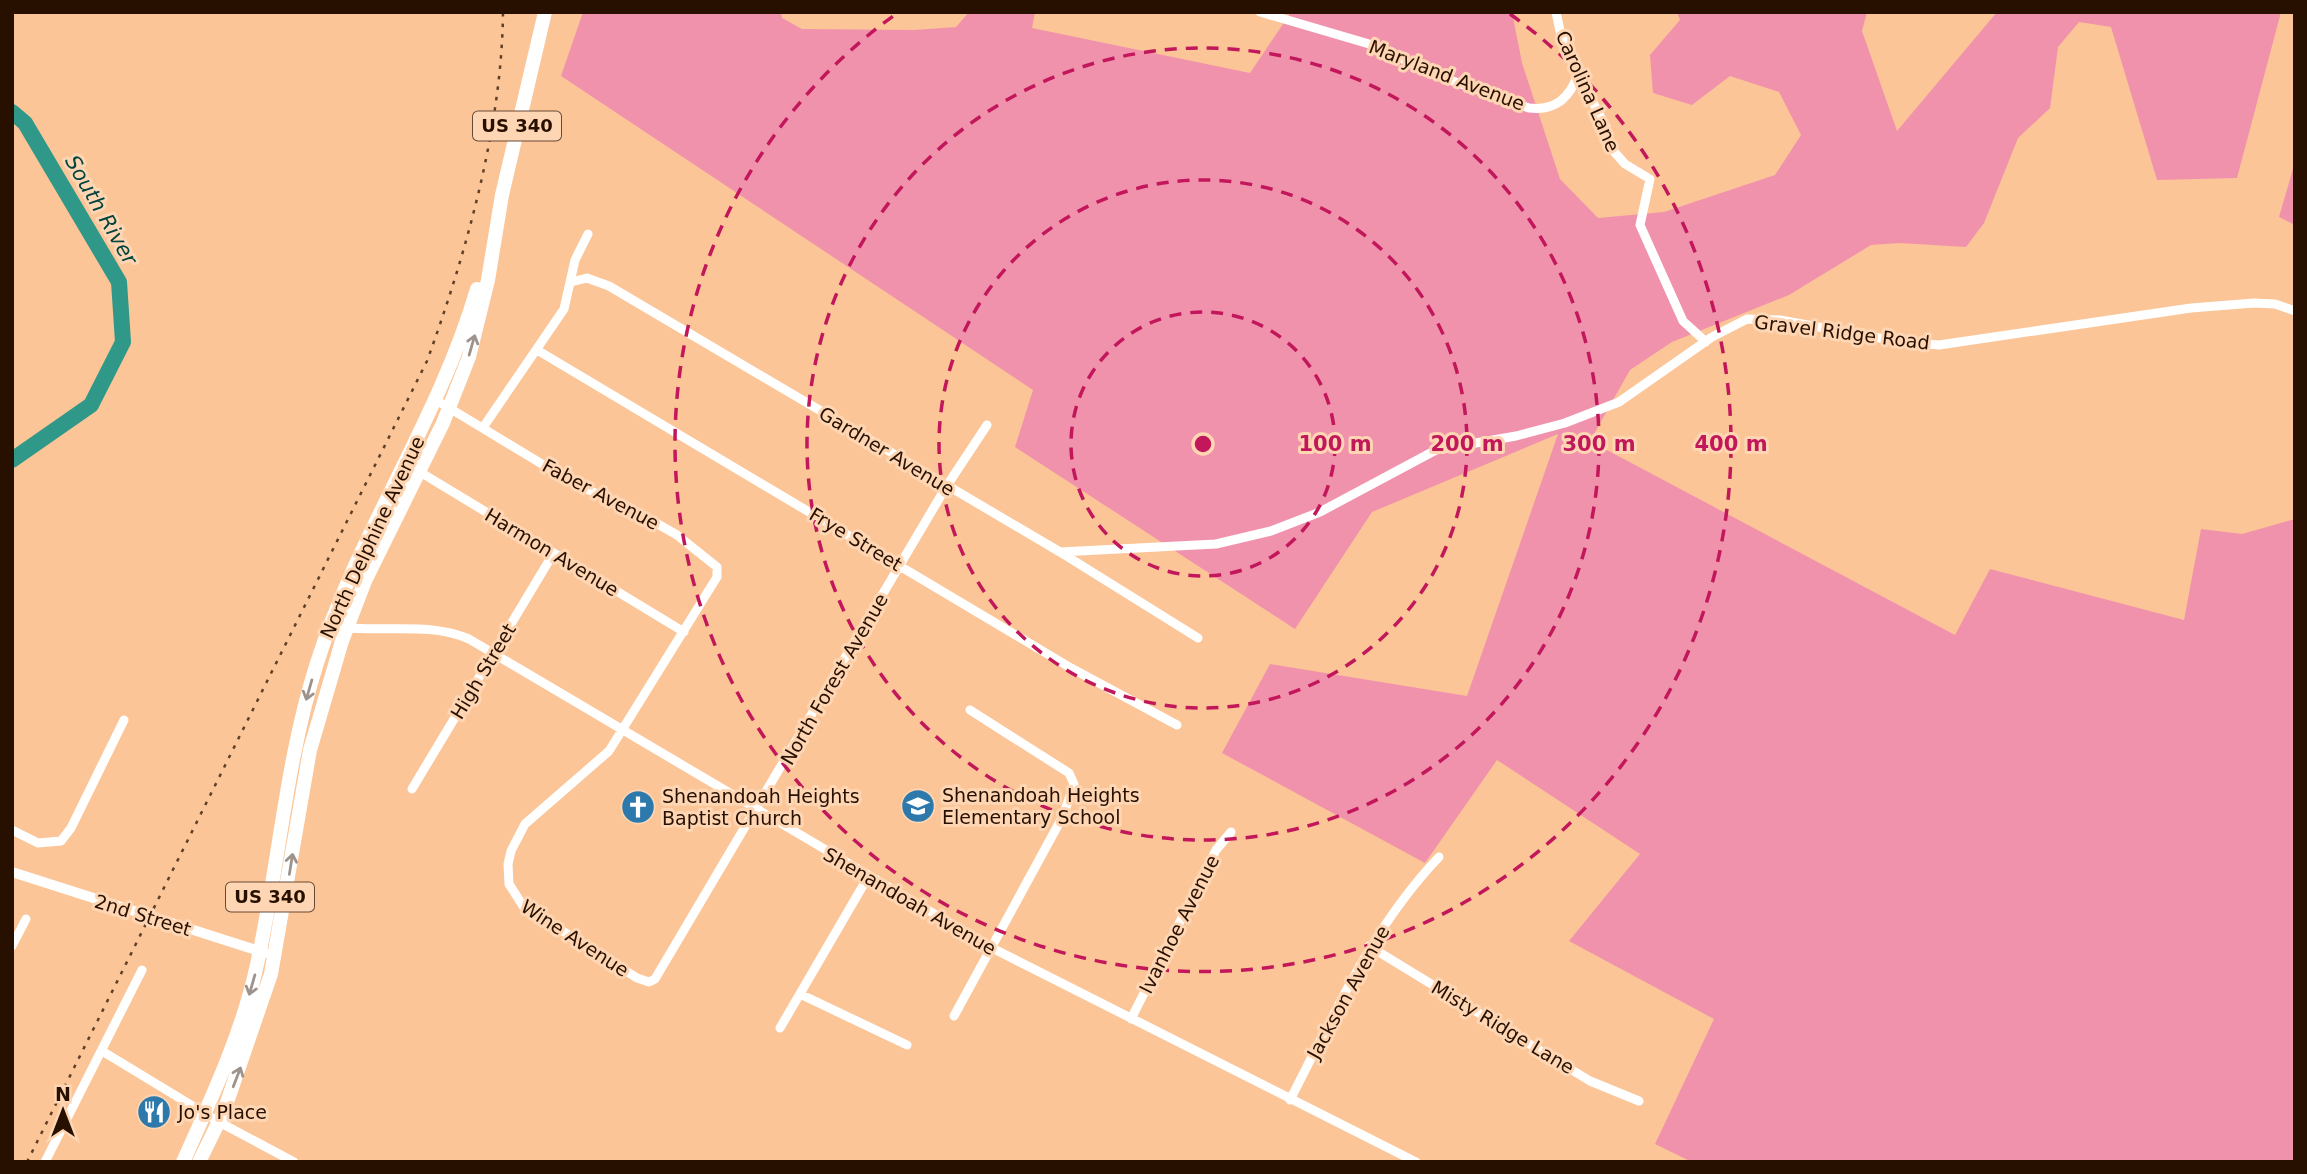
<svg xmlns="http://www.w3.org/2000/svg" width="2307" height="1174" font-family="'DejaVu Sans',sans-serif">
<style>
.green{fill:#f192ad}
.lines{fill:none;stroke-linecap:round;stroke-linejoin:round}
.river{stroke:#309889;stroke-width:16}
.minor{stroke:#fff;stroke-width:9}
.tertiary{stroke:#fff;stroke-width:10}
.primary{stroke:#fff;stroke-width:14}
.rail{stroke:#5f3f27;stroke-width:2.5;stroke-dasharray:3.5 7;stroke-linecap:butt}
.oneway{stroke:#9e938c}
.ring{fill:none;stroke:#c2185b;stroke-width:3.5;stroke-dasharray:12 9}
.labels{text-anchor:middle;stroke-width:6;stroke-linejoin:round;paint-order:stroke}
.shield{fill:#fed6b3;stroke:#684b36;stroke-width:2}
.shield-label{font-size:18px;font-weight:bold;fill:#281000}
.street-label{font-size:19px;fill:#281000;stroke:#fed6b3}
.poi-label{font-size:19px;fill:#281000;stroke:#fed6b3;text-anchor:start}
.water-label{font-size:21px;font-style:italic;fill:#04443c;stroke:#fed6b3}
.centre{fill:#c2185b;stroke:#fed6b3;stroke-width:3.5}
.ring-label{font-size:21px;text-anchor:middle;font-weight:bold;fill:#c2185b;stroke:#fed6b3;stroke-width:6;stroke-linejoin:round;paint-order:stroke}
</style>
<rect width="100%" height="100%" fill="#fbc597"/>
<path class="green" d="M 583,12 L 781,12 L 782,18 L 802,29 L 914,30 L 956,27 L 969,12 L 1035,12 L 1032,28 L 1250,73 L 1291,12 L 1512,12 L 1522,63 L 1560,179 L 1598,218 L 1664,212 L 1775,175 L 1801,135 L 1779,92 L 1730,76 L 1692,105 L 1653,93 L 1650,55 L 1680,20 L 1677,12 L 1867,12 L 1862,31 L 1897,131 L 1997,12 L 2281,12 L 2237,178 L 2157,180 L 2111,27 L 2079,22 L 2058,47 L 2050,108 L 2018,138 L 1984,223 L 1966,247 L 1899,243 L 1871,245 L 1789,295 L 1672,342 L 1630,370 L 1590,441 L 1955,635 L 1990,569 L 2184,620 L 2201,529 L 2242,534 L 2295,519 L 2295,1162 L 1692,1162 L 1655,1144 L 1714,1019 L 1569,941 L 1640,854 L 1497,760 L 1425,863 L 1222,753 L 1270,664 L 1467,696 L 1558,434 L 1372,512 L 1295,629 L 1015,447 L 1033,390 L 561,76 Z
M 2295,162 L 2295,225 L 2279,217 Z"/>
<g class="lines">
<path class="river" d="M 12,112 L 25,123 L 119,282 L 123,342 L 91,405 L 12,460"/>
<path class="minor" d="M 1260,12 L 1376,46 L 1433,74 L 1529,108 C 1555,111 1570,98 1578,74
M 1556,12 L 1560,31 L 1578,74 L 1606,127 L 1609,146 L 1625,164 L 1650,179 L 1640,225 L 1683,321 L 1706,342
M 571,282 L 587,278 L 609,286 L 1060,552 L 1198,638
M 537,350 L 1071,668 L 1177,725
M 436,400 L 575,484 L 630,508 L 677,535 L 717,567 L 717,577 L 609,751 L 525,824 L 511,851 L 508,864 L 509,884 L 523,906 L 637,978 L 649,982 L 655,979 L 946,487 L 987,425
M 484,426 L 564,309 L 575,260 L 588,234
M 420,472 L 684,632
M 1060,552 L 1216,544 L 1271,531 L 1320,512 L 1436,450 L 1516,436 L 1565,423 L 1619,402 L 1712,337 L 1747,319 L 1780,320 L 1896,341 L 1939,345 L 2191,308 L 2254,303 L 2275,304 L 2295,311
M 330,625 C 376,635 425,620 469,639 L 992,948 L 1416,1162
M 412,789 L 553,554
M 12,830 L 38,843 L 61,841 L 71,828 L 124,720
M 12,946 L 26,919
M 1369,946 L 1590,1081 L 1639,1101
M 800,994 L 907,1045
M 954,1016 L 1063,816 L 1074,784 L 1069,773 L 970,710
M 1131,1019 L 1216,850 L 1231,832
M 780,1028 L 868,877
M 102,1051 L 219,1122 L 294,1162
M 1290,1100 C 1334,1015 1372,927 1439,857
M 45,1162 L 142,970"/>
<path class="tertiary" d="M 12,872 L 265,953"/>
<path class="primary" d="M 183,1162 C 211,1099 241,1036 256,969 C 279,867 285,763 317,663 C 358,533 439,420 477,289
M 199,1162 L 224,1111 L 271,974 L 310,750 L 342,641 L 365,581 L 443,423 L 469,357 L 488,280 L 502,195 L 545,12"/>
<path class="rail" d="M 27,1162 L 427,361 C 466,254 502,127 503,12"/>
</g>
<defs><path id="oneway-shaft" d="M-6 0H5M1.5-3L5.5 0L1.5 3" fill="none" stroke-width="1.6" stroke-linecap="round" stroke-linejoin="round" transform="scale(1.75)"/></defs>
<g class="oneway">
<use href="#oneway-shaft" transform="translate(472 345) rotate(-74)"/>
<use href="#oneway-shaft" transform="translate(309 690) rotate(106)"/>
<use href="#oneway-shaft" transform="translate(291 864) rotate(-81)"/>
<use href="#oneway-shaft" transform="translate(252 985) rotate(106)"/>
<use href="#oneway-shaft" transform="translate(237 1077) rotate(-69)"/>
</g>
<g class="ring">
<circle cx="1203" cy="444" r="132"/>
<circle cx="1203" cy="444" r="264"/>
<circle cx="1203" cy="444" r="396"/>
<path d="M1510 14A528 528 0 1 1 896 14"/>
</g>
<defs>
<g id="school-disc" transform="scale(1.75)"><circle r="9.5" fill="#2d79ac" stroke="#fed6b3"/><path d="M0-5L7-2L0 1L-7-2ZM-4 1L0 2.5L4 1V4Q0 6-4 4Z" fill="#fff"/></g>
<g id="church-disc" transform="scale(1.75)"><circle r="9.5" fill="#2d79ac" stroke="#fed6b3"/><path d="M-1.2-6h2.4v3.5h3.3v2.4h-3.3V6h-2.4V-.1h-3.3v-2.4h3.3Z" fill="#fff"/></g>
<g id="restaurant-disc" transform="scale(1.75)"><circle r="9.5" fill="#2d79ac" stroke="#fed6b3"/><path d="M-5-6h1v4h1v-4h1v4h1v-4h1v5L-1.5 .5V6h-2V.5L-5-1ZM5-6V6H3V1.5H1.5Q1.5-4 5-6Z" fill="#fff"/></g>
</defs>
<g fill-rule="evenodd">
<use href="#school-disc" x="918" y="806"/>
<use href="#church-disc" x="638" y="807"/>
<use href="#restaurant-disc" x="154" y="1112"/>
</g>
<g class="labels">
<g class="shield">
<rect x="473" y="111.5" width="88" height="29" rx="5"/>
<rect x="226" y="882.5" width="88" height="29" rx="5"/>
</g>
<g class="shield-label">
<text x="517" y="132">US 340</text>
<text x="270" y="903">US 340</text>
</g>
<g class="street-label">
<text transform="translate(1447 75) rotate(21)" y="7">Maryland Avenue</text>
<text transform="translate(1588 91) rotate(66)" y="7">Carolina Lane</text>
<text transform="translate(1842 332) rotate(7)" y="7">Gravel Ridge Road</text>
<text transform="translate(887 451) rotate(31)" y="7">Gardner Avenue</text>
<text transform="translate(601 494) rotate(28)" y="7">Faber Avenue</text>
<text transform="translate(372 537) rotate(-65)" y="7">North Delphine Avenue</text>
<text transform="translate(856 539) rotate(31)" y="7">Frye Street</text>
<text transform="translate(552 552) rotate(31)" y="7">Harmon Avenue</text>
<text transform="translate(483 671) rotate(-59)" y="7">High Street</text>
<text transform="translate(834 679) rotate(-60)" y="7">North Forest Avenue</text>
<text transform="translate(910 901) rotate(30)" y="7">Shenandoah Avenue</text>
<text transform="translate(143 915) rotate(17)" y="7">2nd Street</text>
<text transform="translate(1179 924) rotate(-63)" y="7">Ivanhoe Avenue</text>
<text transform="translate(575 938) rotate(33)" y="7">Wine Avenue</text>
<text transform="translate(1348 992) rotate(-61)" y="7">Jackson Avenue</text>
<text transform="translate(1503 1027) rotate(31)" y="7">Misty Ridge Lane</text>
</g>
<g class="poi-label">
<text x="942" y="802">Shenandoah Heights<tspan x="942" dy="22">Elementary School</tspan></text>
<text x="662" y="803">Shenandoah Heights<tspan x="662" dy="22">Baptist Church</tspan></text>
<text x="178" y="1119">Jo's Place</text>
</g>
<g class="water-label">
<text transform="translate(101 210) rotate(60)" y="7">South River</text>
</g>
</g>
<circle cx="1203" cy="444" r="10" class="centre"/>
<g class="ring-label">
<text x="1335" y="451">100 m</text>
<text x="1467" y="451">200 m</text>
<text x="1599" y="451">300 m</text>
<text x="1731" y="451">400 m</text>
</g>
<rect width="2307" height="1174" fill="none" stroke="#281000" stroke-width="28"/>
<g transform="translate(63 1111)" stroke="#fed6b3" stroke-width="5" paint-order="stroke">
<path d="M0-5L12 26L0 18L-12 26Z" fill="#281000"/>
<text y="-10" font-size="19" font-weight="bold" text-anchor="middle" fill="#281000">N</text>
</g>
</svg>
